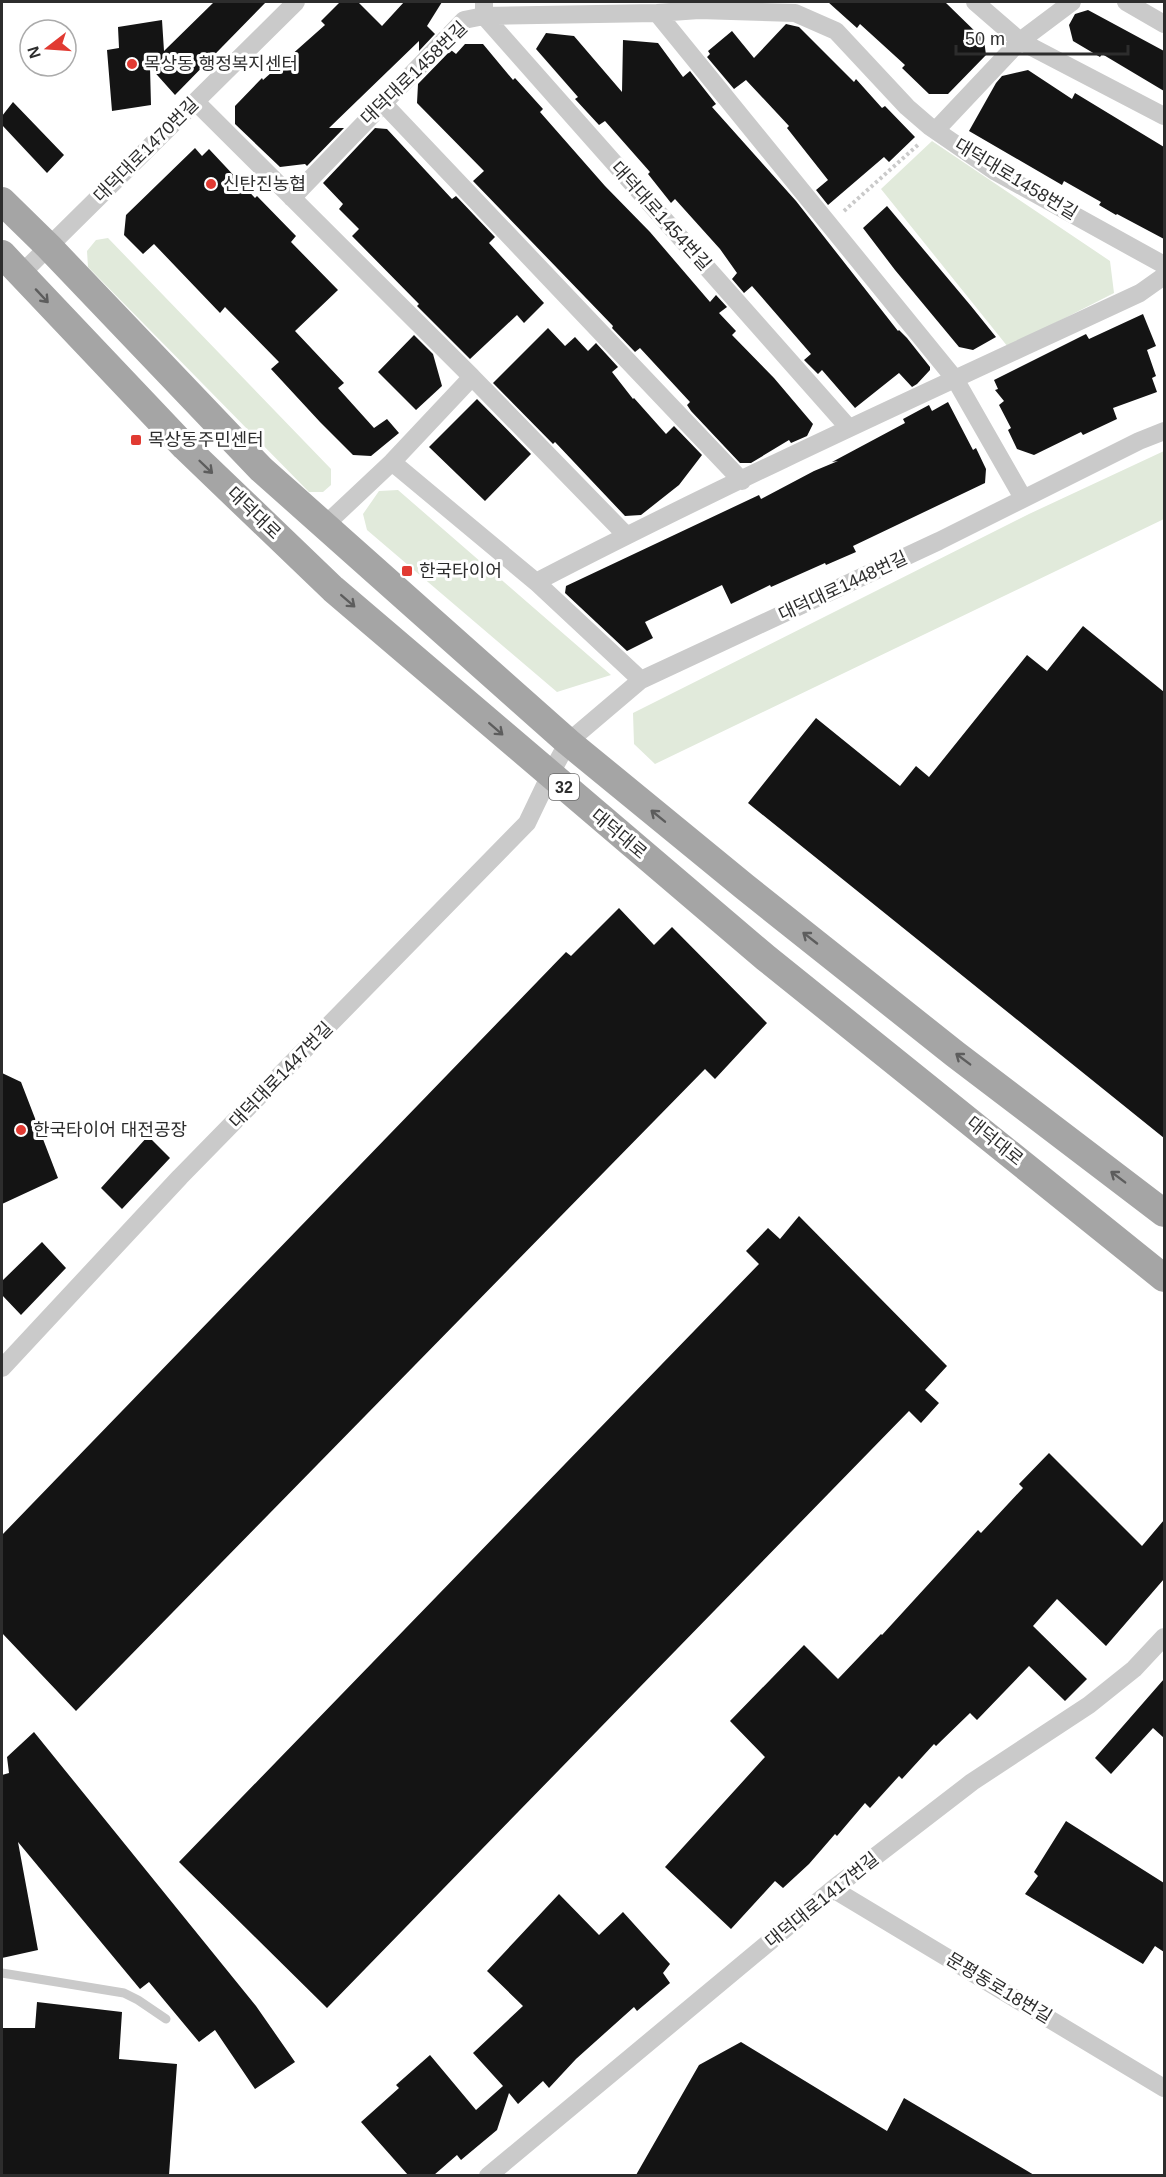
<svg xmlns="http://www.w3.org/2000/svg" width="1166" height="2177" font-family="Arial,'Noto Sans KR',sans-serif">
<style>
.green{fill:#e1eadb}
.building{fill:#141414}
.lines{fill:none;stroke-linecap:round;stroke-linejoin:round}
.path{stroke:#cacaca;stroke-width:4;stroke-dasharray:3 3;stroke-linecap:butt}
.service{stroke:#cacaca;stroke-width:9}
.minor{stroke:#cacaca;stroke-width:18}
.primary{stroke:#a5a5a5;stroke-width:28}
.oneway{stroke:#5d5d5d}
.poi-dot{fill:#e13a32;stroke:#fff;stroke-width:2}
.labels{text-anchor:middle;stroke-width:6;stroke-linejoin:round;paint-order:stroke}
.shield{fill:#fff;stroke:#6c6c6c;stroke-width:1.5}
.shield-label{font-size:16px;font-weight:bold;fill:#2d2d2d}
.poi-label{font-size:18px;fill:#2d2d2d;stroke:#fff;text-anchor:start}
.street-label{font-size:18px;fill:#2d2d2d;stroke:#fff}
</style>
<rect width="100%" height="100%" fill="#fff"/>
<path class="green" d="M 932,141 L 1110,261 L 1114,293 L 1008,347 L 881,189 Z
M 108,238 L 331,469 L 331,485 L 323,492 L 309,492 L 88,267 L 87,251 L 96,240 Z
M 1164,451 L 1164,519 L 655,764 L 634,744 L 633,713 L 1029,514 Z
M 398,490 L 611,675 L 557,692 L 367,530 L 363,514 L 379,491 Z"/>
<path class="building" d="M 214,2 L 266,2 L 175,95 L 150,67 L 151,105 L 112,111 L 107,50 L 119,48 L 118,27 L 162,20 L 164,51 Z
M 340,2 L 358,2 L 382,26 L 404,2 L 442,2 L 427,26 L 435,34 L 419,51 L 419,41 L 329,128 L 344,128 L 307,166 L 305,164 L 280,167 L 235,124 L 235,106 L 262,78 L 263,80 L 325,25 L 321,21 Z
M 828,2 L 945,2 L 984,40 L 986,55 L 948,94 L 929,94 L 902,68 L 905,65 L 860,24 L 857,28 Z
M 1088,10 L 1164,51 L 1164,91 L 1102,54 L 1100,57 L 1073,41 L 1069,25 L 1075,14 Z
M 786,24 L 799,27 L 854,82 L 856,79 L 882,108 L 885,106 L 915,137 L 889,162 L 884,157 L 828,205 L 816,190 L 828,180 L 787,128 L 789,126 L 746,80 L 734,89 L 707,57 L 710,54 L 708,51 L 732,31 L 754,58 Z
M 546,33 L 574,36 L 622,92 L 623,40 L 658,43 L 683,77 L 690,71 L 716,104 L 712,107 L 796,201 L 898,331 L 899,330 L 907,338 L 930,367 L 930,370 L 917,384 L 912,387 L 899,373 L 855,408 L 822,370 L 818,374 L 804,360 L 811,354 L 752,286 L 744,293 L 732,279 L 737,273 L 720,249 L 675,199 L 671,203 L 648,174 L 650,172 L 605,121 L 599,125 L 575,99 L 578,97 L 536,49 Z
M 465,44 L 483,44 L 513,80 L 515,78 L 543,109 L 540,112 L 605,186 L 650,232 L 710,302 L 716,295 L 727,307 L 719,313 L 736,331 L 732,335 L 774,378 L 813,424 L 807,436 L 791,443 L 789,440 L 751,463 L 740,463 L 691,411 L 687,405 L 690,402 L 640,348 L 635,352 L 612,328 L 613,326 L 473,181 L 484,171 L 417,103 L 418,84 L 451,50 L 456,54 Z
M 1028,70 L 1072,99 L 1075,93 L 1164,147 L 1164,239 L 1117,214 L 1116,215 L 1099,205 L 1101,202 L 1064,181 L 1062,185 L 969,131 L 996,83 L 1002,76 Z
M 13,102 L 64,155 L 47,173 L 2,125 L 2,116 Z
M 375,128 L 387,129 L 452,199 L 456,196 L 495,237 L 489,243 L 544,303 L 524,323 L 517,315 L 470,359 L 417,306 L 419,304 L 352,236 L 359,229 L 339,209 L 343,204 L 323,183 Z
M 195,148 L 202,156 L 209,149 L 255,198 L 257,196 L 296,236 L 291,242 L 338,290 L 295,331 L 344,383 L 338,388 L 374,428 L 387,419 L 399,433 L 371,456 L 353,455 L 320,422 L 271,369 L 279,362 L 225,307 L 220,313 L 154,244 L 143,254 L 124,235 L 126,215 Z
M 887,206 L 971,306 L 996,337 L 973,350 L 959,347 L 895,270 L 863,228 Z
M 1143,314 L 1156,346 L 1147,350 L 1156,376 L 1152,378 L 1157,392 L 1113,408 L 1117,419 L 1083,435 L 1081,432 L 1034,455 L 1017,449 L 1008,430 L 1011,428 L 999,405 L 1004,401 L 995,390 L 998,389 L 994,380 L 1086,334 L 1089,339 Z
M 548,328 L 565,346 L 575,337 L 588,351 L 596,343 L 618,367 L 612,372 L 633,399 L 634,398 L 666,434 L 674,426 L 702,455 L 679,485 L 641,515 L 625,516 L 555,442 L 553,444 L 493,383 Z
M 414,335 L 433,354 L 442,386 L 416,410 L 378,372 Z
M 477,399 L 531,454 L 485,501 L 429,447 Z
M 948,402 L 973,450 L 976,448 L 986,469 L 985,483 L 853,546 L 856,552 L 826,565 L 825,563 L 771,587 L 770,585 L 731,604 L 722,585 L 645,622 L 653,638 L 627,651 L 565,593 L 566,586 L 759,495 L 761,499 L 814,471 L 838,461 L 832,462 L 905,423 L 903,419 L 929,405 L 932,411 Z
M 1083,626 L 1164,692 L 1164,1138 L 748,803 L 816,718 L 900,786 L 916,766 L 929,777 L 1027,655 L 1047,671 Z
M 619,908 L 654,945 L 672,927 L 767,1023 L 715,1079 L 705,1069 L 76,1711 L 2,1633 L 2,1535 L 566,952 L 571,956 Z
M 2,1073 L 21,1082 L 58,1178 L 2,1204 Z
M 148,1136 L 170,1158 L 122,1209 L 101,1188 Z
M 799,1216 L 947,1366 L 925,1390 L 939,1403 L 921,1423 L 909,1411 L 327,2008 L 179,1862 L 759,1264 L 746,1251 L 768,1228 L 780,1239 Z
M 42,1242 L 66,1268 L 21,1315 L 2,1295 L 2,1281 Z
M 1049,1453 L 1142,1546 L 1164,1520 L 1164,1579 L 1106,1646 L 1057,1599 L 1033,1626 L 1087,1679 L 1065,1701 L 1029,1666 L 977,1720 L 970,1713 L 936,1746 L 934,1744 L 902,1779 L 899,1776 L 870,1808 L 865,1803 L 837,1836 L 835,1834 L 809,1864 L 783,1888 L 775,1881 L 731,1929 L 665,1867 L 765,1757 L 730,1721 L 804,1645 L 838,1679 L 881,1634 L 882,1635 L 978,1530 L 981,1533 L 1023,1488 L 1019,1484 Z
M 1164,1679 L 1164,1738 L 1153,1728 L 1111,1774 L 1095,1758 Z
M 34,1732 L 256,2006 L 295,2062 L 255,2089 L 215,2030 L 199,2042 L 149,1982 L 140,1989 L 18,1842 L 38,1950 L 2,1958 L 2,1775 L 9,1773 L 7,1757 Z
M 1066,1821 L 1164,1883 L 1164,1952 L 1155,1946 L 1143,1964 L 1025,1894 L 1038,1876 L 1034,1872 Z
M 559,1894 L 599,1935 L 623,1912 L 670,1964 L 663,1973 L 670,1983 L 637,2011 L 634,2007 L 576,2059 L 549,2088 L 543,2081 L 518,2104 L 509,2093 L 497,2130 L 461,2160 L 457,2155 L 434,2175 L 408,2175 L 361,2122 L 399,2088 L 396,2085 L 430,2055 L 476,2110 L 503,2086 L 473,2053 L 523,2006 L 487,1971 Z
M 37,2002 L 122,2012 L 119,2059 L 177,2064 L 169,2175 L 2,2175 L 2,2028 L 35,2028 Z
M 741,2042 L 887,2131 L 904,2098 L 1034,2175 L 636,2175 L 699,2065 Z"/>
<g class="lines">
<path class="path" d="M 844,211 L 919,144"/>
<path class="service" d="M 2,1973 L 124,1993 L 138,2000 L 166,2019"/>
<path class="minor" d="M 484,2 L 484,16 L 848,427
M 975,2 L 1020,41 L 1164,116
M 1126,2 L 1164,24
M 657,13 L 955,379 L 1023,498
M 196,102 L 472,377 L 392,462 L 324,526
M 382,102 L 742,481
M 936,130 L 1020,41 L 1072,2
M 292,198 L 464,20 L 484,16 L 657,13 L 699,10 L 795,13 L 836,31 L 907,107 L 929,126 L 996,172 L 1164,265
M 21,274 L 296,2
M 472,377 L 626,535
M 392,462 L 536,582 L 641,680
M 536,582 C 734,479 938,387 1140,293 L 1164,276
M 2,1368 L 180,1177 L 527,823 L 550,775 L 568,742 L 641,680 L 939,541 L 1139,441 L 1164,431
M 833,1889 L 1164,2088
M 488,2176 L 833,1889 L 972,1782 L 1089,1705 L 1134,1669 L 1164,1637"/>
<path class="primary" d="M 2,201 L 49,247 L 261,469 L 568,742 L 745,887 L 955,1054 L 1164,1213
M 2,254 L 185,447 L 333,589 L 766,958 L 1164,1278"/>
</g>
<defs><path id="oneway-shaft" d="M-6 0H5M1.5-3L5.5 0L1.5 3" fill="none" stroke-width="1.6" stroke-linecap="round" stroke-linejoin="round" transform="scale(1.5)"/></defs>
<g class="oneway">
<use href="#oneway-shaft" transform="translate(42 296) rotate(47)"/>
<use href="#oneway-shaft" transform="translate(206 467) rotate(44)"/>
<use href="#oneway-shaft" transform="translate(348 601) rotate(41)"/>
<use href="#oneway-shaft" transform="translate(496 729) rotate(41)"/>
<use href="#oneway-shaft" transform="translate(658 816) rotate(-141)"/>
<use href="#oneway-shaft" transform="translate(810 938) rotate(-142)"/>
<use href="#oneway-shaft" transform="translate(963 1059) rotate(-143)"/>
<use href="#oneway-shaft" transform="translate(1118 1177) rotate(-143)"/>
</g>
<g class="poi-dot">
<circle cx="132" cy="64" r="6"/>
<circle cx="211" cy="184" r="6"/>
<rect x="130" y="434" width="12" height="12" rx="3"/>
<rect x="401" y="565" width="12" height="12" rx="3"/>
<circle cx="21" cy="1130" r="6"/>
</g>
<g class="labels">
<rect class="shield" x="549" y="774" width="30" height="26" rx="4.5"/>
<g class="shield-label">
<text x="564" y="793">32</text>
</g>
<g class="poi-label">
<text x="144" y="70">목상동 행정복지센터</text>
<text x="223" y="190">신탄진농협</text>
<text x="148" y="446">목상동주민센터</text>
<text x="419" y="577">한국타이어</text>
<text x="33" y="1136">한국타이어 대전공장</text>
</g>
<g class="street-label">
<text transform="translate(414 73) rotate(-44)" y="6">대덕대로1458번길</text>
<text transform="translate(146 150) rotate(-45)" y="6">대덕대로1470번길</text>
<text transform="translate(1016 179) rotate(31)" y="6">대덕대로1458번길</text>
<text transform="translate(661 216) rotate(48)" y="6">대덕대로1454번길</text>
<text transform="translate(254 513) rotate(44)" y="6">대덕대로</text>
<text transform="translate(843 586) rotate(-25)" y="6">대덕대로1448번길</text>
<text transform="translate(619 834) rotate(40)" y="6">대덕대로</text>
<text transform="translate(281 1075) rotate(-46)" y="6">대덕대로1447번길</text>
<text transform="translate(995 1141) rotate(39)" y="6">대덕대로</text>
<text transform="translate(822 1900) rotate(-39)" y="6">대덕대로1417번길</text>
<text transform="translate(999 1988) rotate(31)" y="6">문평동로18번길</text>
</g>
</g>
<rect width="1166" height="2177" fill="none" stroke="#2d2d2d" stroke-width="6"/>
<g transform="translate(48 48) rotate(253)"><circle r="28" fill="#ffffff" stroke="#ababab" stroke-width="1.5"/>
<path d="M0-4.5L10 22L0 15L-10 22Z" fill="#e13a32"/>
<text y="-9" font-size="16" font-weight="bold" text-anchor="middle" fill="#2d2d2d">N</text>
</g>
<path d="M956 45v9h172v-9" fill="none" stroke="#2d2d2d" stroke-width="3"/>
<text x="965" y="45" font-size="18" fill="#2d2d2d" stroke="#ffffff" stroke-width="4.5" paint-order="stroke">50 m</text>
</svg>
